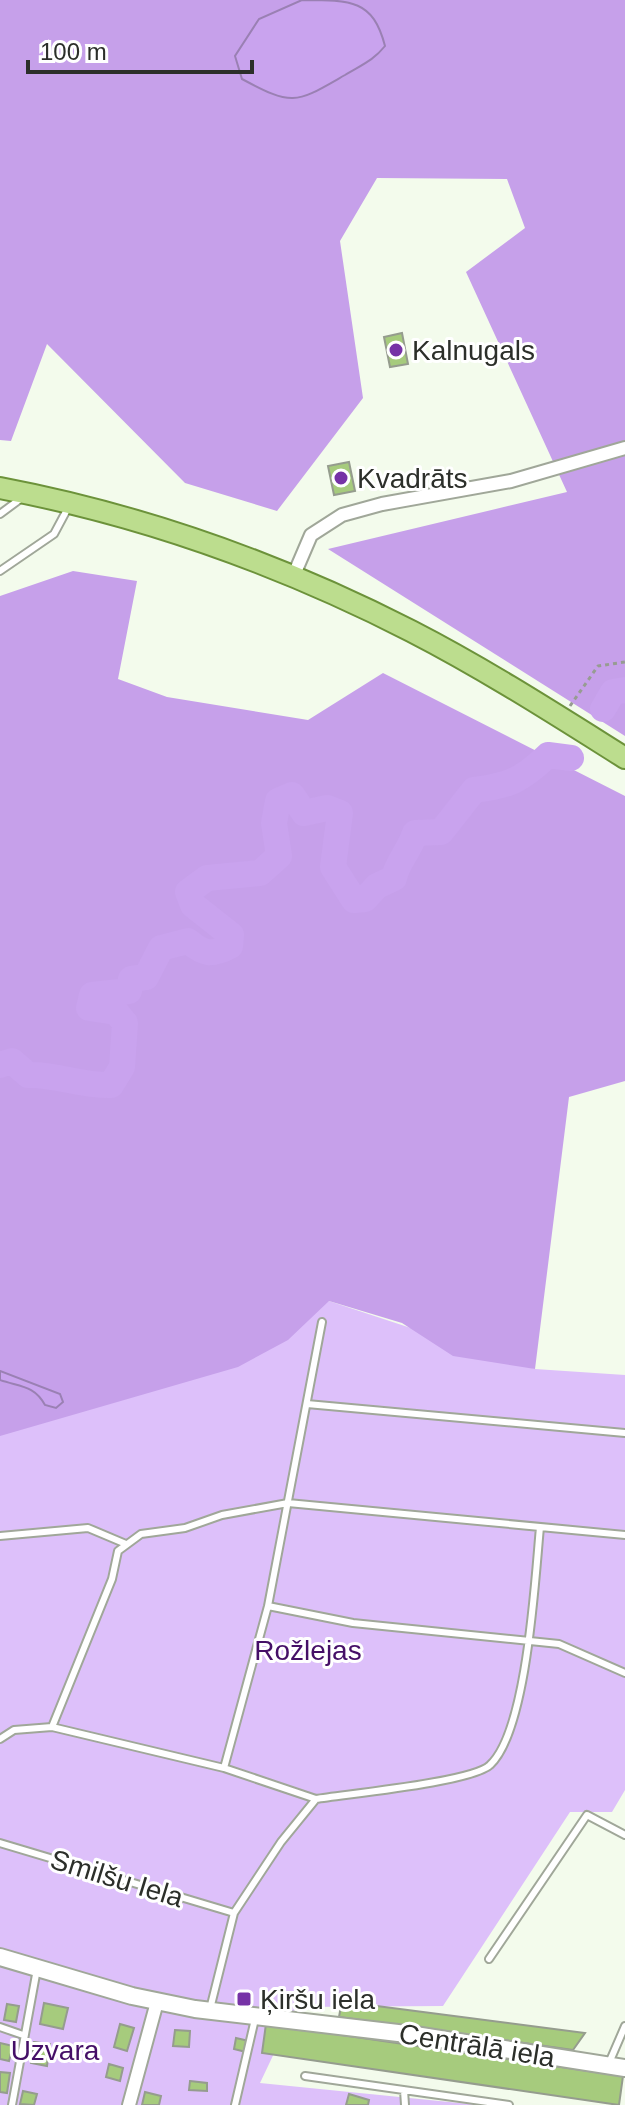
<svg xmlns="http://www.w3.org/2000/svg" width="625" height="2105" font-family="Arial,sans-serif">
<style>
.green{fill:#ddc0fa}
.forest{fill:#c6a0ea}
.water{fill:#c9a3ee;stroke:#9a80b3;stroke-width:2}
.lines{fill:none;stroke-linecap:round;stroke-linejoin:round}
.river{stroke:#c9a3ee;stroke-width:26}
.building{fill:#a6cb7d;stroke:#959c8e;stroke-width:2}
.service-casing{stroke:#a0a799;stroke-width:10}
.minor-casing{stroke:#a0a799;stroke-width:16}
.tertiary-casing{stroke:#a0a799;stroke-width:20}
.primary-casing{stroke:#6c923a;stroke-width:24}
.path{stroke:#979c92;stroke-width:3;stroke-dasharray:4 4;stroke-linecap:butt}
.service{stroke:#fff;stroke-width:6}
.minor{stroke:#fff;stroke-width:12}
.tertiary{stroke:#fff;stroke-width:16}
.primary{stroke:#bcdd8e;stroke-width:20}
.poi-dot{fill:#7632a6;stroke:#fff;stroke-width:3}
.labels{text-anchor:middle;stroke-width:6;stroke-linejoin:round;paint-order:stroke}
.poi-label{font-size:28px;fill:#2c2f2a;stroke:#fff;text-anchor:start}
.park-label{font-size:28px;fill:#450f67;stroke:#fff}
.street-label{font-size:28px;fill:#2c2f2a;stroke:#fff}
</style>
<rect width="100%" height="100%" fill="#f3fbec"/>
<path class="green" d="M 329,1301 L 535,1369 L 625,1375 L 625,1790 L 612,1812 L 570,1812 L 443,2006 L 296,2007 L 260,2083 L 479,2105 L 0,2105 L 0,1378 Z"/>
<path class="forest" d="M 0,0 L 625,0 L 625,736 L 328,549 L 567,492 L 466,272 L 525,228 L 507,179 L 377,178 L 340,241 L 363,398 L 277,511 L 185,483 L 47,344 L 11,441 L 0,440 Z
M 73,571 L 137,581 L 118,679 L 167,697 L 308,720 L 383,673 L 625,796 L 625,1081 L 569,1097 L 535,1369 L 453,1356 L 402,1323 L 329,1301 L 288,1340 L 238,1367 L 0,1436 L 0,596 Z"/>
<path class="water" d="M 302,0 C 352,0 373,0 385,46 C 373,61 361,65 345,75 C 296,103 294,107 242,79 L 235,56 L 259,19 Z
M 0,1371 L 60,1394 L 63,1402 L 56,1408 L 45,1405 C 34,1385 20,1387 0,1380 Z"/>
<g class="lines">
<path class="river" d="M 603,709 L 613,692 L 625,690
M 0,1065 L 12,1061 L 28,1075 C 57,1074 81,1086 111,1085 L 122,1067 L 125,1023 L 116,1012 L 89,1008 L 92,995 L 129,991 L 131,979 L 146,977 L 161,948 L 188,941 C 204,954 211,956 230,946 L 231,935 L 193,905 L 188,892 L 207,878 L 260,873 L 279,856 L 274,823 L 278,801 L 292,795 L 304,813 L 327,808 L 340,813 L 333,867 L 354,900 L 365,899 L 377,886 L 394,878 C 397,862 409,852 415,833 L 441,832 L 474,790 C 509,786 522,780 548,755 L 571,758"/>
</g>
<path class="building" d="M 402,333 L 408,364 L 390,367 L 384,337 Z
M 349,462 L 355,491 L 334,495 L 328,466 Z
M 342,2001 L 369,2005 L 585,2033 L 573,2050 L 339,2017 Z
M 44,2003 L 68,2008 L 63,2029 L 40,2024 Z
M 7,2004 L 19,2006 L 16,2022 L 4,2020 Z
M 120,2024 L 134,2028 L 127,2051 L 114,2047 Z
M 266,2024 L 623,2076 L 619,2105 L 262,2053 Z
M 175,2030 L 190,2031 L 189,2047 L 173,2046 Z
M 236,2038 L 249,2041 L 246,2052 L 234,2049 Z
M 34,2042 L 50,2044 L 47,2066 L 31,2063 Z
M 0,2043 L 13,2046 L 9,2061 L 0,2059 Z
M 109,2064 L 123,2068 L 120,2081 L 106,2077 Z
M 0,2072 L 10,2073 L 7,2093 L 0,2092 Z
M 190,2081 L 207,2083 L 207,2091 L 189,2090 Z
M 23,2091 L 37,2094 L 34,2105 L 20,2104 Z
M 145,2092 L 161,2096 L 159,2105 L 142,2105 Z
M 349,2094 L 369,2100 L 368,2105 L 346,2105 Z"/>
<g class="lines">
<g class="service-casing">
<path id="service" d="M 0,514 L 23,497
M 0,571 L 54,534 L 69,506
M 307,1404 L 625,1433
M 0,1536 L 88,1528 L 126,1544
M 268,1606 L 353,1623 L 559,1644 L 625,1673
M 52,1727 L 112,1579 L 118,1551 L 141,1534 L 185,1528 L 222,1515 L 288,1503 L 625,1535
M 0,1739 L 14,1730 L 52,1727 L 224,1768 L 316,1799
M 224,1768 L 268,1606 L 322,1322
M 0,1843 L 234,1913
M 489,1959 L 587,1815 L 625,1835
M 210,2009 L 234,1913 L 281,1842 L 316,1799 C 346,1794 473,1782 490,1765 C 527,1731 535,1580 540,1527
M 0,2027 L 23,2035
M 609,2063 L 625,2026
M 305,2076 L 509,2105
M 404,2090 L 405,2105
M 12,2105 L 37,1969
M 235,2105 L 255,2019"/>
</g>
<g class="minor-casing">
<path id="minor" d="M 293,577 L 311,535 L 342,515 L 382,504 L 511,481 L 625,448
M 129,2105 L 157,2002"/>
</g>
<g class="tertiary-casing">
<path id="tertiary" d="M 0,1957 L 132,1996 L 195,2009 L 415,2035 L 625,2068"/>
</g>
<g class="primary-casing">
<path id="primary" d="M 0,488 C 142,515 282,565 411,631 C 485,669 555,714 625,758"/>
</g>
<path class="path" d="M 570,706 L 598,666 L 625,662"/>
<use href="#service" class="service"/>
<use href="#minor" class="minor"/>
<use href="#tertiary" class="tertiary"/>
<use href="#primary" class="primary"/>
</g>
<g class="poi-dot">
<circle cx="396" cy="350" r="8"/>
<circle cx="341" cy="478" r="8"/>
<rect x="236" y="1991" width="16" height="16" rx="4"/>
</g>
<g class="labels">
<g class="poi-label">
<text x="412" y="360">Kalnugals</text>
<text x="357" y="488">Kvadrāts</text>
<text x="260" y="2009">Ķiršu iela</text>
</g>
<g class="park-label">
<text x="308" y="1660">Rožlejas</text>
<text x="55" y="2060">Uzvara</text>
</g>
<g class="street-label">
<text transform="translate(117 1878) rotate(17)" y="10">Smilšu Iela</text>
<text transform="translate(477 2045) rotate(9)" y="10">Centrālā iela</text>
</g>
</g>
<path d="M28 60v12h224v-12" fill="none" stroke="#2c2f2a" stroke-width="4"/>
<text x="40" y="60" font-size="24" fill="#2c2f2a" stroke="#ffffff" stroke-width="6" paint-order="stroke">100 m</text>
</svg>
